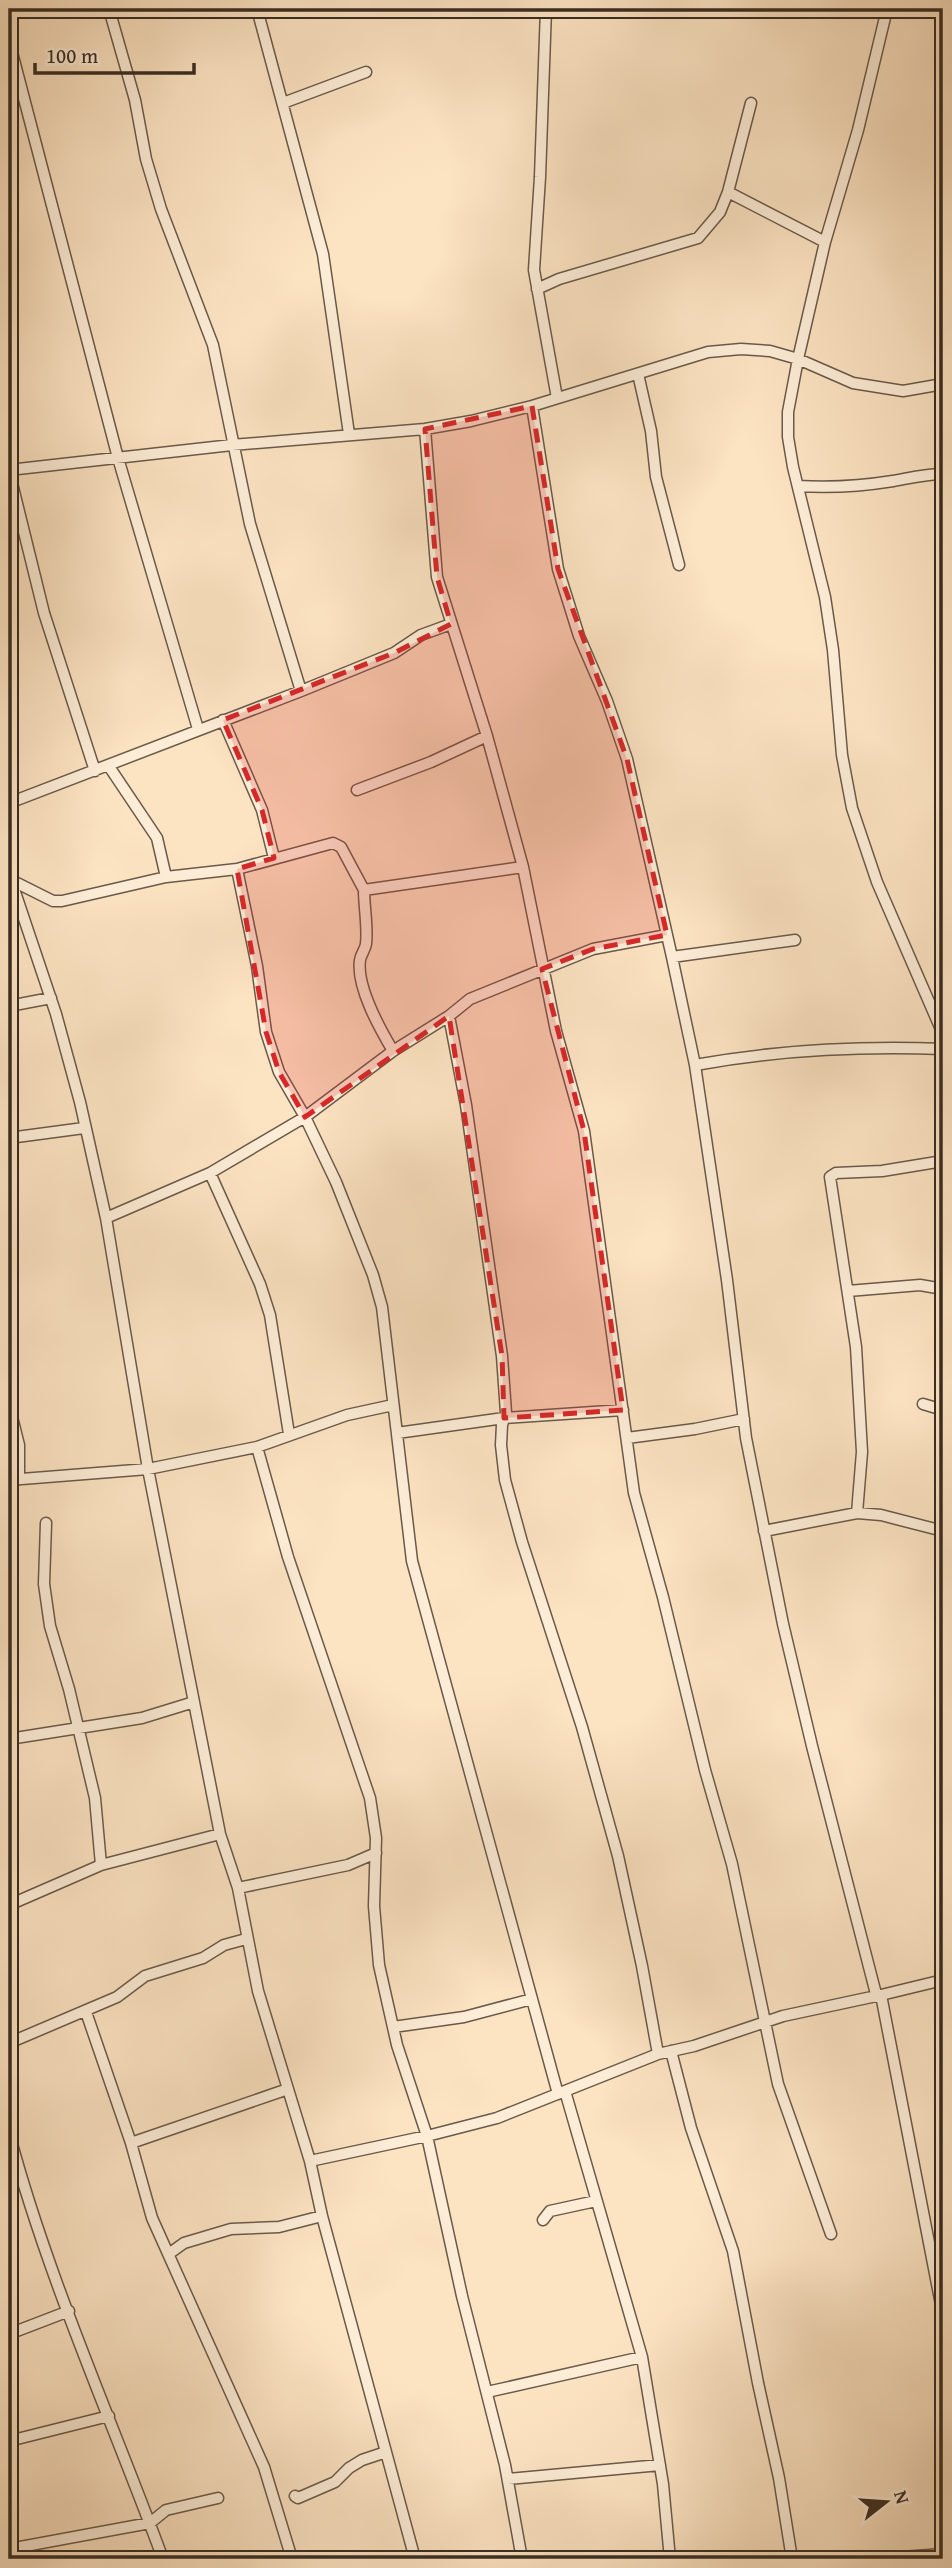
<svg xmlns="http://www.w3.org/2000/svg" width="952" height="2568" font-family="'Gentium Book Plus',serif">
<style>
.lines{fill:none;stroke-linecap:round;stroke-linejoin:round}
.minor-casing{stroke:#6a5a4a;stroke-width:13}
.minor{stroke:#fdedd7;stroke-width:10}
.marked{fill:#d62828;fill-opacity:0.2;stroke:#d62828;stroke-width:5;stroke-dasharray:14 9;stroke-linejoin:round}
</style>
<rect width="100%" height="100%" fill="#fce3c2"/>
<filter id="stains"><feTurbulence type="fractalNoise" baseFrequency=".00286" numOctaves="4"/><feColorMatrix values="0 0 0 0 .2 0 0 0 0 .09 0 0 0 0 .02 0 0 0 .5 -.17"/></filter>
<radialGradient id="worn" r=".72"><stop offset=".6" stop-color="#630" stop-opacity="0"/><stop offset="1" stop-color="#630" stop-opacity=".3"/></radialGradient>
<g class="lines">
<g class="minor-casing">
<path id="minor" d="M 109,9 L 135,100 L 146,159 L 161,209 L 213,345 L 250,524 L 301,691
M 257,9 L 323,254 L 349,434
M 546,9 L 540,177 L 534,270 L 557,398
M 887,9 L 858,130 L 825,242 L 798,359 L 788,412 L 788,437 L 793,467 L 825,597 L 833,650 L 842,755 L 852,808 L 877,882 L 943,1034
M 9,41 L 118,458 L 198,729
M 283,103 L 366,72
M 728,192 L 825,242
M 537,289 L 559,279 L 698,238 L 720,212 L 728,192 L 751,103
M 638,374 L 651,431 L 656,477 L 679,565
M 532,406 L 558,569 L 579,636 L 607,701 L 627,759 L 672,957 L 695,1065 L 727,1280 L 746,1438 L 783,1624 L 812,1746 L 876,1994
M 425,429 L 437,577 L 487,736 L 523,867 L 556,1031 L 584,1131 L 634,1493 L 663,1597 L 705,1770 L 732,1864 L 778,2084 L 831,2234
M 9,470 L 232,445 L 425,429 L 471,421 L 532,406 L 708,352 L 741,349 L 770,351 L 798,359 L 853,383 L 903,391 L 943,384
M 9,471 L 44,613 L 95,771
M 798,486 C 829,488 862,486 893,481 C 910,478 926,474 943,474
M 223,720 L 262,810 L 274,858
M 108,765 L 157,838 L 166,877
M 357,790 L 431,762 L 487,736
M 9,803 L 301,691 L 394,653 L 421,635 L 451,624
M 237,869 L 257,966 L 266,1032 L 279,1072 L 305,1117 L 336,1182 L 373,1275 L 382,1307 L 412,1561 L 558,2094
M 9,874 L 56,1014 L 80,1102 L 106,1218 L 148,1469 L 220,1834 L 238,1888 L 258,1991 L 310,2161 L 322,2216 L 415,2559
M 11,880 L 53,901 L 62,901 L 166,877 L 237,869 L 333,843 L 341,847 L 364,890 L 523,867
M 364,890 C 364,907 368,927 366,944 C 365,950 361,954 360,960 C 356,987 380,1029 393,1051
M 672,957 L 795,940
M 9,1006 L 51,998
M 449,1016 L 466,1105 L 502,1356 L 506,1413 L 502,1425 L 501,1445 L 505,1480 L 522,1542 L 582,1727 L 618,1856 L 642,1966 L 658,2054
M 695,1065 C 777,1050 860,1046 943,1049
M 9,1138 L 84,1128
M 210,1173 L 260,1284 L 270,1315 L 289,1434
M 106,1218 L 210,1173 L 305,1117 L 393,1051 L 449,1016 L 470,999 L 593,949 L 667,935
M 848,1291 L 920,1285 L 943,1289
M 923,1404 L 943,1410
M 9,1405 L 19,1445 L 19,1478
M 397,1433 L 504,1418 L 623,1410
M 627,1438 L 695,1429 L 744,1419
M 257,1447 L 288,1557 L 370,1798 L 376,1838 L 374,1906 L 379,1965 L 397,2045 L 427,2136 L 462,2296 L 505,2465 L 522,2559
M 9,1480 L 148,1469 L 257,1447 L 347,1415 L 393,1405
M 857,1513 L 862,1452 L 856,1347 L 830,1177 L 836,1173 L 882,1171 L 943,1161
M 46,1523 L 44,1584 L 50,1626 L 69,1689 L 95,1798 L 101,1865
M 764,1531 L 857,1513 L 881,1515 L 943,1531
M 9,1739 L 142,1718 L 194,1702
M 238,1888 L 348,1865 L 376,1853
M 9,1905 L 101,1865 L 220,1834
M 881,1995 L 943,1980
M 86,2012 L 131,2143
M 393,2027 L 464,2017 L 532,1999
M 9,2043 L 117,1997 L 145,1976 L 203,1958 L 224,1945 L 246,1939
M 671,2051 L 691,2128 L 733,2251 L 758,2383 L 779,2478 L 792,2559
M 288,2089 L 131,2143 L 152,2218 L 264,2467 L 292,2559
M 565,2091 L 642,2357 L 663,2484 L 670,2559
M 9,2133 C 48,2279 111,2418 163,2559
M 310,2161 L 427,2136 L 497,2118 L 658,2054 L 694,2046 L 783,2016 L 881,1995 L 943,2315
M 543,2220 L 550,2211 L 596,2201
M 170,2253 L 184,2243 L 231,2229 L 279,2227 L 322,2216
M 9,2334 L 69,2311
M 487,2392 L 642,2357
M 9,2441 L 109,2416
M 508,2479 L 660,2465
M 295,2496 L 298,2498 L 335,2482 L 349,2468 L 362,2460 L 386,2452
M 9,2549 L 150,2523 L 166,2510 L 218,2498
M 874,2559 L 943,2554"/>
</g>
<use href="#minor" class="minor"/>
</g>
<path class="marked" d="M 532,406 L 558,569 L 627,759 L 667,935 L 593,949 L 542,969 L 584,1131 L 623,1410 L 504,1418 L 502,1356 L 449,1016 L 305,1117 L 279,1072 L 266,1032 L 237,869 L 274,858 L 262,810 L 223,720 L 394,653 L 451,624 L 437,577 L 425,429 Z"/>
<rect width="952" height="2568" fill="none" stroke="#fce3c2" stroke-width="35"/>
<rect x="10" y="10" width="931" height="2547" fill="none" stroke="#392c22" stroke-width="3.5"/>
<rect x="18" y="18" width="917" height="2533" fill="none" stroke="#392c22" stroke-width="2"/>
<g transform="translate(886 2502) rotate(73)" stroke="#fdedd7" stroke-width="5" paint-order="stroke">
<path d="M0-5L12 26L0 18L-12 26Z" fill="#392c22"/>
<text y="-10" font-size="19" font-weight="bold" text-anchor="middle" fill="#392c22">N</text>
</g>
<path d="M35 63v10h159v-10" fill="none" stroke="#392c22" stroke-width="3.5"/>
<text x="46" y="63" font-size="21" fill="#392c22" stroke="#fdedd7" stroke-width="5" paint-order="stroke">100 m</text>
<rect width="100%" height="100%" filter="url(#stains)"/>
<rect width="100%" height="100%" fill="url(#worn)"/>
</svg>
